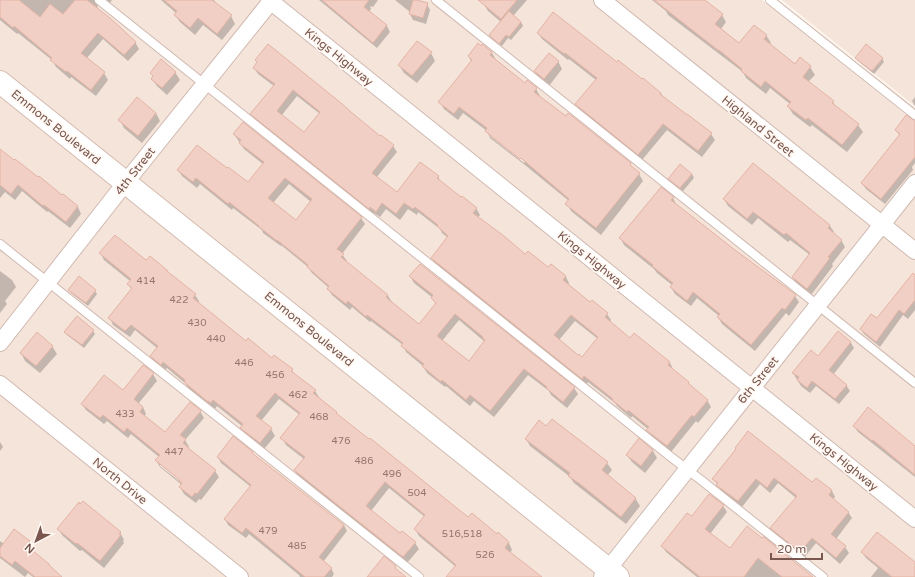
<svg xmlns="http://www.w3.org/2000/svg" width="915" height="577" font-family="'Varela Round',sans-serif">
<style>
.residential{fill:#f4e4da}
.shadow{fill:#0003;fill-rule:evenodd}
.building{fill:#f2cfc4;stroke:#e4b3a4;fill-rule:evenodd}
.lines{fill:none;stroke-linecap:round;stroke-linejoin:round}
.lane-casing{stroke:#d0b9b0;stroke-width:10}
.street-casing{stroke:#d0b9b0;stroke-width:18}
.secondary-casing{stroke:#d5bbb0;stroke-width:24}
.lane{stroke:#fff;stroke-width:8}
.street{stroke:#fff;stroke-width:16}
.secondary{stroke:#fff;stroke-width:22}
.labels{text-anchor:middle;stroke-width:3.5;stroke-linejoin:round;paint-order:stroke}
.number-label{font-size:10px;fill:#97746c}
.street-label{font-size:12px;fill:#79564e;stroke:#fff8f3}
</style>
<rect width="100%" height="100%" fill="#fdf4ec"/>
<path class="residential" d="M 0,0 L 762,0 L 915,122 L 915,577 L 0,577 Z
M 782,0 L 915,0 L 915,106 Z"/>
<path class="shadow" d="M 0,0 L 18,0 L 19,1 L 20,0 L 112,0 L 109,4 L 99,3 L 97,7 L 100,12 L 135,42 L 139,49 L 128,61 L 103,39 L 86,59 L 104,73 L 108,80 L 96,96 L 71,77 L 70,79 L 56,67 L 52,60 L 18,33 L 17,34 L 0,20 Z
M 161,0 L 214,0 L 217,5 L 231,16 L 235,24 L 222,40 L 203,25 L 195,35 L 180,22 L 175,15 L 176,13 Z
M 319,0 L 378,0 L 373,7 L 370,6 L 371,9 L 369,12 L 387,26 L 390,32 L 377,48 Z
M 395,0 L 414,0 L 427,4 L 430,10 L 426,24 L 413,20 L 410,14 L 410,12 Z
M 486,0 L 527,0 L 513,16 L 521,22 L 523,26 L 511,40 L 508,38 L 502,46 L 492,39 L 490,36 L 501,22 L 488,11 L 483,3 Z
M 652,0 L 703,0 L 722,15 L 726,22 L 721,29 L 739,44 L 766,35 L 771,43 L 769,44 L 796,65 L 801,59 L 810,67 L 815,75 L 808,82 L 833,102 L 835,106 L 858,125 L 863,132 L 847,152 L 812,125 L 810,127 L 793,114 L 788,106 L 790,104 L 770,88 L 766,94 L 746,78 L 743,72 L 668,15 L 666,11 Z
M 538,33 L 617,63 L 661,93 L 663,97 L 711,134 L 715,140 L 702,157 L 667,130 L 642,160 L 580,111 L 577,104 L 596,80 L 569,59 L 568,60 L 542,39 Z
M 482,45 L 492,53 L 496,60 L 525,84 L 536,89 L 540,96 L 539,97 L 630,164 L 634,170 L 639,174 L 643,181 L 601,235 L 571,211 L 567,204 L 569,201 L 525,165 L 490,138 L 487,131 L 463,113 L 458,120 L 444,109 L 440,102 L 471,61 L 469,57 ZM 489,133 L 525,161 L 524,163 L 490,136 Z
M 431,53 L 435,61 L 417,83 L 404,73 L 399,65 Z
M 856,58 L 882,58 L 884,62 L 874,74 L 858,61 Z
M 256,60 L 352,115 L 393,146 L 397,152 L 376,178 L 397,193 L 438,176 L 441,183 L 461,198 L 476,208 L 480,215 L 478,217 L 525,256 L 549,269 L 552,265 L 566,277 L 569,283 L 568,285 L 590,303 L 607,314 L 611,320 L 610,322 L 630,339 L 634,334 L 670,363 L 673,369 L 672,370 L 688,382 L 690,386 L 707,400 L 711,407 L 698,423 L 696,421 L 671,452 L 651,436 L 647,430 L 648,429 L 632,416 L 631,418 L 617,406 L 615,403 L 588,382 L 586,385 L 436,264 L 432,258 L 448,238 L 442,233 L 440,229 L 418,212 L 417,215 L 408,209 L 400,220 L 386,209 L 380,217 L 374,213 L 373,214 L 255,120 L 251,114 L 274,86 L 258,74 L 254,68 L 258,63 ZM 297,96 L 320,114 L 305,134 L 282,115 ZM 575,321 L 598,339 L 582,358 L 559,340 Z
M 558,61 L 562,69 L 549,86 L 540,79 L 535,72 Z
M 175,72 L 180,80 L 167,95 L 157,86 L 152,79 L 153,77 L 151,73 Z
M 915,97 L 915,108 L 915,106 L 912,101 Z
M 156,113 L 160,121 L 142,143 L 124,128 L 120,120 Z
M 915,121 L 915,163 L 912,167 L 913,170 L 885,204 L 866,189 L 862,183 L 900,136 L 896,130 Z
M 243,124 L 361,218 L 365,224 L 342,254 L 347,261 L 346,262 L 388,296 L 392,302 L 419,325 L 436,305 L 432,298 L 433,298 L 414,283 L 410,276 L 420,265 L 574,388 L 578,394 L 567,408 L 551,395 L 549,391 L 528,375 L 494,417 L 474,401 L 470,406 L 446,386 L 445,387 L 427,373 L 423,366 L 406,352 L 403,345 L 371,321 L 370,322 L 352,307 L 350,310 L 332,295 L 328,289 L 329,288 L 312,273 L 308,267 L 281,245 L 281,246 L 263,233 L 262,230 L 233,208 L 232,210 L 200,184 L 197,188 L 182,176 L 178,170 L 248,184 L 263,164 L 244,149 L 234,134 ZM 289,184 L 311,202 L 296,221 L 273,203 ZM 459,320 L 485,342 L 469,363 L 442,341 Z
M 0,150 L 78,207 L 81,214 L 70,228 L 48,211 L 47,212 L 22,191 L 15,200 L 5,192 L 0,198 Z
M 692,174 L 694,178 L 683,191 L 671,182 L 669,179 Z
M 673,198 L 676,204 L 676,205 L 734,251 L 795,296 L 799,302 L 789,316 L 786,313 L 755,351 L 722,324 L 718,317 L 719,316 L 697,298 L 691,306 L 675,294 L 671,287 L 672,285 L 657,273 L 654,269 L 624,245 L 621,239 Z
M 724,199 L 830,226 L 834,232 L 832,234 L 841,240 L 845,247 L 832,264 L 833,266 L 811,295 L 797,284 L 793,277 L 810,255 L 790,240 L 788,242 L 758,218 L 752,225 L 728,206 Z
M 101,254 L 146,261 L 167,270 L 168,273 L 195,295 L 199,301 L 198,303 L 246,342 L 272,359 L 275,357 L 292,370 L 295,376 L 315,391 L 319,397 L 318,398 L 336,413 L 338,416 L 469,519 L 497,535 L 498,534 L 509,543 L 512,550 L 510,553 L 541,577 L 448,577 L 456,567 L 419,536 L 415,529 L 425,517 L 389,488 L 371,511 L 400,534 L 415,543 L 419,549 L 407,563 L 299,477 L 295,471 L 304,459 L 286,445 L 282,438 L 300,415 L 279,399 L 261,421 L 271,429 L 275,436 L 264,449 L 245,434 L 241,428 L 242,426 L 217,406 L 215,409 L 213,407 L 212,408 L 189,389 L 185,383 L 167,368 L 165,370 L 155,363 L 151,356 L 157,348 L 135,330 L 130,337 L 113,325 L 110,318 L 132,290 L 128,284 L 130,281 L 104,260 Z
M 0,271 L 12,280 L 16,287 L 5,301 L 7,304 L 0,313 Z
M 915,276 L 915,310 L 908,319 L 903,315 L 880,347 L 864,334 L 861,329 L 877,319 Z
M 69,290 L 95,291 L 97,294 L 88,306 L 71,293 Z
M 93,331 L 95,334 L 84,348 L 67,335 L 65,332 Z
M 838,333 L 851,343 L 854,348 L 833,375 L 846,385 L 850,391 L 839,404 L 816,386 L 810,393 L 801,386 L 793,373 L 819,357 Z
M 52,346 L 57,354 L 40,373 L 25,361 L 21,353 Z
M 153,374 L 157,381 L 138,404 L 143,407 L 146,414 L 144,417 L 165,433 L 200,411 L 204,418 L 185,440 L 189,447 L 188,448 L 215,471 L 219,477 L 201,500 L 199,499 L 196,503 L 184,494 L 180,487 L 182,485 L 160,467 L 156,460 L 159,457 L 131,434 L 128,438 L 107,421 L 104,424 L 86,410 L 82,404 L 124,392 ZM 160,463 L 184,483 L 183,484 L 160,466 Z
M 854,426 L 915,447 L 915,477 L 858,432 Z
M 546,427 L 607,463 L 612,470 L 607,476 L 635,498 L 640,506 L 626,524 L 574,483 L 569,476 L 530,446 L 526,439 Z
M 639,440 L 653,451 L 657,458 L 645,473 L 632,462 L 627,455 Z
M 0,442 L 3,447 L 0,451 Z
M 737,450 L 812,483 L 816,479 L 832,491 L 835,497 L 833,500 L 848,512 L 852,518 L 836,539 L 845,547 L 849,553 L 840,564 L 816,543 L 804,558 L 775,535 L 772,528 L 796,498 L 778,483 L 770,493 L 760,484 L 742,507 L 721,491 L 714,479 Z
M 252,453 L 253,455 L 344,525 L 347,531 L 323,562 L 331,568 L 334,574 L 332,577 L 300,577 L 299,575 L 249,534 L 246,538 L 228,525 L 225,519 L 251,487 L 221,463 L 218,457 Z
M 723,506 L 727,512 L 710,534 L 730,550 L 747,528 L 811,577 L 697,577 L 666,552 L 662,546 L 692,517 Z
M 58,529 L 120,532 L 124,540 L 123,541 L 124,543 L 104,568 L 82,550 L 80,551 L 63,536 Z
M 0,541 L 4,544 L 30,542 L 33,547 L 31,550 L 61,577 L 33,577 L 28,573 L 25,577 L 0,558 Z
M 862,552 L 915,566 L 915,577 L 871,577 L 878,568 L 866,558 Z"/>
<path class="building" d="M 0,0 L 19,0 L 40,17 L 50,4 L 63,14 L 75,0 L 87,0 L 110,18 L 136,42 L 124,55 L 98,33 L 81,53 L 105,72 L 91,90 L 67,71 L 66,72 L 50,60 L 52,58 L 14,26 L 13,28 L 0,17 Z
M 164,0 L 212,0 L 232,15 L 217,34 L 198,18 L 190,28 L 174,15 L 177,11 Z
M 322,0 L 369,0 L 364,7 L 387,25 L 373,43 Z
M 413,0 L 417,0 L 428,3 L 423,18 L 409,14 Z
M 478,0 L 517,0 L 501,19 Z
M 654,0 L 705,0 L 723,14 L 715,24 L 739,43 L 754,25 L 767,35 L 764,39 L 795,64 L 800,57 L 811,66 L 803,77 L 834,101 L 832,103 L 859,124 L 842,145 L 808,118 L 806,120 L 787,106 L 791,102 L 765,81 L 761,87 L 741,71 L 742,69 L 719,50 L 719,51 Z
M 509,11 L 521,22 L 509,37 L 506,35 L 499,44 L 489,35 Z
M 553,12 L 617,62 L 618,60 L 642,79 L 643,78 L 661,93 L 660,94 L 686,114 L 687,114 L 712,133 L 698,151 L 663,124 L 638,155 L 575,104 L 597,78 L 565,53 L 564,54 L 537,33 Z
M 417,41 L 432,52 L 412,76 L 398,65 Z
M 478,43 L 481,46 L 482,44 L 492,52 L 490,55 L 525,83 L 527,80 L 537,88 L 534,92 L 566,116 L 568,113 L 631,163 L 630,165 L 640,173 L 596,228 L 565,204 L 569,199 L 521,158 L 520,159 L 485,131 L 487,128 L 459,107 L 454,114 L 438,102 L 472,60 L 468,56 Z
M 268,44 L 341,103 L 351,112 L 380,136 L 381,135 L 394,145 L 372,173 L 397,192 L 420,162 L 439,176 L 437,178 L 461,197 L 462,196 L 477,208 L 473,213 L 504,236 L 525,254 L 528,251 L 548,267 L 551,264 L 566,276 L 563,280 L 590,302 L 592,300 L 608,313 L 605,317 L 630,338 L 634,333 L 670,362 L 668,365 L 689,382 L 688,383 L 708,400 L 694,417 L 692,415 L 667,446 L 646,430 L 649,427 L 628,410 L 627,412 L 612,400 L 613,399 L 584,376 L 582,379 L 431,258 L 448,236 L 437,226 L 438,225 L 415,207 L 413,209 L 404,203 L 396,214 L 382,203 L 376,212 L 370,207 L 369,209 L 250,114 L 275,84 L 253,68 L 257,62 L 255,60 ZM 293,90 L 320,112 L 304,132 L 277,111 ZM 571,315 L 598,337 L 582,357 L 579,354 L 578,355 L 554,335 Z
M 866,44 L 883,58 L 872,71 L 855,58 Z
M 549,53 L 559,61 L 544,79 L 534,71 Z
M 161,59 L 176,72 L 162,88 L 151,79 L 153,76 L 150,73 Z
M 137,97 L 156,113 L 138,136 L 118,120 Z
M 906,115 L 912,119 L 915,120 L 915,157 L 881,199 L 861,183 L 900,134 L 895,130 Z
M 243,122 L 362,217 L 337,249 L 344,254 L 341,257 L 388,295 L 386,297 L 388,299 L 419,324 L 436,303 L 431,298 L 433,295 L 409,276 L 420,264 L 575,387 L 563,402 L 546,388 L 547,387 L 524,369 L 490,411 L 470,395 L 466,400 L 442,380 L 441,382 L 422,366 L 424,364 L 401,346 L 403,343 L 367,315 L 366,317 L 348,301 L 346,304 L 327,289 L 329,286 L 307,267 L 308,265 L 277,240 L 277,241 L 258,226 L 259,226 L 229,202 L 228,204 L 196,178 L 193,182 L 177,170 L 197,145 L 227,168 L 228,167 L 248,182 L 264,162 L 239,143 L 241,140 L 233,134 ZM 285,178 L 312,199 L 296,220 L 268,198 ZM 455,314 L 483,337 L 482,338 L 485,340 L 469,361 L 437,336 Z
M 0,149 L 14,160 L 15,159 L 38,177 L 39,176 L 62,195 L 63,194 L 78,206 L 66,222 L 44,205 L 43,206 L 18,185 L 11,194 L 0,185 Z
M 753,163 L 830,225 L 828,228 L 842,240 L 828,257 L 830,258 L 807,289 L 792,277 L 810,253 L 786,233 L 784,235 L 753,212 L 747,219 L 723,199 Z
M 680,164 L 692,174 L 680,188 L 668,179 Z
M 661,187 L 674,197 L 671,200 L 735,250 L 796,295 L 785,310 L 782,308 L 751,345 L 717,317 L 720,314 L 693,292 L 687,301 L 670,287 L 673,283 L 652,266 L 653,265 L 619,238 Z
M 115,235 L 146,260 L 150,256 L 167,270 L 167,271 L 196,294 L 193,298 L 246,341 L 248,338 L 272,358 L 274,355 L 293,369 L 291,371 L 316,390 L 313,393 L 337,412 L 336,413 L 369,439 L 370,438 L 468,517 L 472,513 L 497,534 L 498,532 L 509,542 L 505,548 L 542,577 L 446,577 L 456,565 L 414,529 L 425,515 L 385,482 L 366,506 L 400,533 L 402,531 L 416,542 L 403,557 L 294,470 L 305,457 L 280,438 L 300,413 L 275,393 L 256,416 L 272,428 L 260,443 L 240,428 L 243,424 L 213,400 L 211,403 L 208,401 L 208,402 L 184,382 L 185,380 L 163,362 L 161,365 L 150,356 L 158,346 L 131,325 L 125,331 L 108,318 L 132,288 L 127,284 L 131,279 L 99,253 Z
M 913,273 L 915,275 L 915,300 L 904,314 L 899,310 L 876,342 L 860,329 L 871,314 L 877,318 Z
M 79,276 L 96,290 L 86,303 L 68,290 Z
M 77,316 L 94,330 L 82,345 L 64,332 Z
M 838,331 L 851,342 L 829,370 L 847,385 L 835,399 L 812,381 L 807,388 L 797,380 L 799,377 L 792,373 L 811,350 L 818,356 Z
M 37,332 L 53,346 L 36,366 L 20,353 Z
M 143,365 L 154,373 L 134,399 L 143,407 L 140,412 L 165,432 L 190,402 L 201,411 L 180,435 L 186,439 L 183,443 L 188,447 L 188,448 L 216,470 L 197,494 L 195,493 L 192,497 L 179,487 L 182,483 L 179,481 L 180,480 L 155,460 L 160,455 L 127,428 L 124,432 L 103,415 L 100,418 L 81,404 L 104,375 L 123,390 Z
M 868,407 L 915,446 L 915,475 L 873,440 L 872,441 L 853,426 Z
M 552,419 L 608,462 L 602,470 L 636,498 L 621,517 L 580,484 L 568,476 L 570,473 L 525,439 L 539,420 L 546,426 Z
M 748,431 L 812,482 L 816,478 L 832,490 L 829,495 L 849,512 L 831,534 L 846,546 L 836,558 L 812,538 L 800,552 L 770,528 L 797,496 L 774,478 L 767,488 L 756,479 L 738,501 L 716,485 L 718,483 L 712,479 L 736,449 L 735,448 Z
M 233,436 L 253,452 L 252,453 L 344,525 L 319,557 L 332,568 L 324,577 L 305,577 L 246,528 L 242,533 L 224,519 L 251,485 L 217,457 Z
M 639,438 L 653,450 L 641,466 L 626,455 Z
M 709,494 L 724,505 L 705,529 L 730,548 L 747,526 L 762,538 L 764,537 L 793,561 L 813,577 L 782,577 L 758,558 L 744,577 L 700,577 L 661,546 L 687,513 L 692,516 Z
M 83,501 L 121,532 L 119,534 L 121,535 L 100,561 L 77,543 L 76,544 L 57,529 L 79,502 L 80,504 Z
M 14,529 L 30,541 L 27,546 L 49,564 L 49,565 L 62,577 L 35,577 L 15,561 L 12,565 L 0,556 L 0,548 Z
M 877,532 L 915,562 L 915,577 L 892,577 L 861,552 Z
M 384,556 L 396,566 L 395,568 L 406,577 L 367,577 Z"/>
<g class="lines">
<g class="lane-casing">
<path id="lane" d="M 99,0 L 671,457 L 701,480 L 823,577
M 436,0 L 915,383
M 770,0 L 915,115
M 0,244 L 419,577"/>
</g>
<g class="street-casing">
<path id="street" d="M 269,0 L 915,519
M 602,0 L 915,251
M 0,343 L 126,182 L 272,0
M 0,384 L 240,577
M 602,577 L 628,544 L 915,183"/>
</g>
<g class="secondary-casing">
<path id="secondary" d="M 0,82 L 618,577"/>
</g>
<use href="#lane" class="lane"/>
<use href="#street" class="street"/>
<use href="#secondary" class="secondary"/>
</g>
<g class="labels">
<g class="number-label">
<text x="146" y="284">414</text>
<text x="179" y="303">422</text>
<text x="197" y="326">430</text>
<text x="216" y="342">440</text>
<text x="244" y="366">446</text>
<text x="275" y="378">456</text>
<text x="298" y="398">462</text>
<text x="125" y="417">433</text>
<text x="319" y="420">468</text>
<text x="341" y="444">476</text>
<text x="174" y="455">447</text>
<text x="364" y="464">486</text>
<text x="392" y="477">496</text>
<text x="417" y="496">504</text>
<text x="268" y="534">479</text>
<text x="462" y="537">516,518</text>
<text x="297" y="549">485</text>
<text x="485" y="558">526</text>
</g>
<g class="street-label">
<text transform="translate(339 57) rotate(39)" y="4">Kings Highway</text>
<text transform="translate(758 126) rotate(39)" y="4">Highland Street</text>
<text transform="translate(56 127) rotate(39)" y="4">Emmons Boulevard</text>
<text transform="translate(135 171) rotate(-52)" y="4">4th Street</text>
<text transform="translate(592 260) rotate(39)" y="4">Kings Highway</text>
<text transform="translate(309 329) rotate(39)" y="4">Emmons Boulevard</text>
<text transform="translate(758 380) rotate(-51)" y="4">6th Street</text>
<text transform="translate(844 462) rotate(39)" y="4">Kings Highway</text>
<text transform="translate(120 481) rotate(39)" y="4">North Drive</text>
</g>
</g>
<g transform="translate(36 541) rotate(221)" stroke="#fff8f3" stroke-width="3" paint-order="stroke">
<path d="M0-3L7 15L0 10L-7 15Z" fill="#79564e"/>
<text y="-6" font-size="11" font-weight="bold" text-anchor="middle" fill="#79564e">N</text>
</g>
<path d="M771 553v6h51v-6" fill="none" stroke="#79564e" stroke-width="2"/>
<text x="777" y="553" font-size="12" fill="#79564e" stroke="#fff8f3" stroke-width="3" paint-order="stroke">20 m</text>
</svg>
